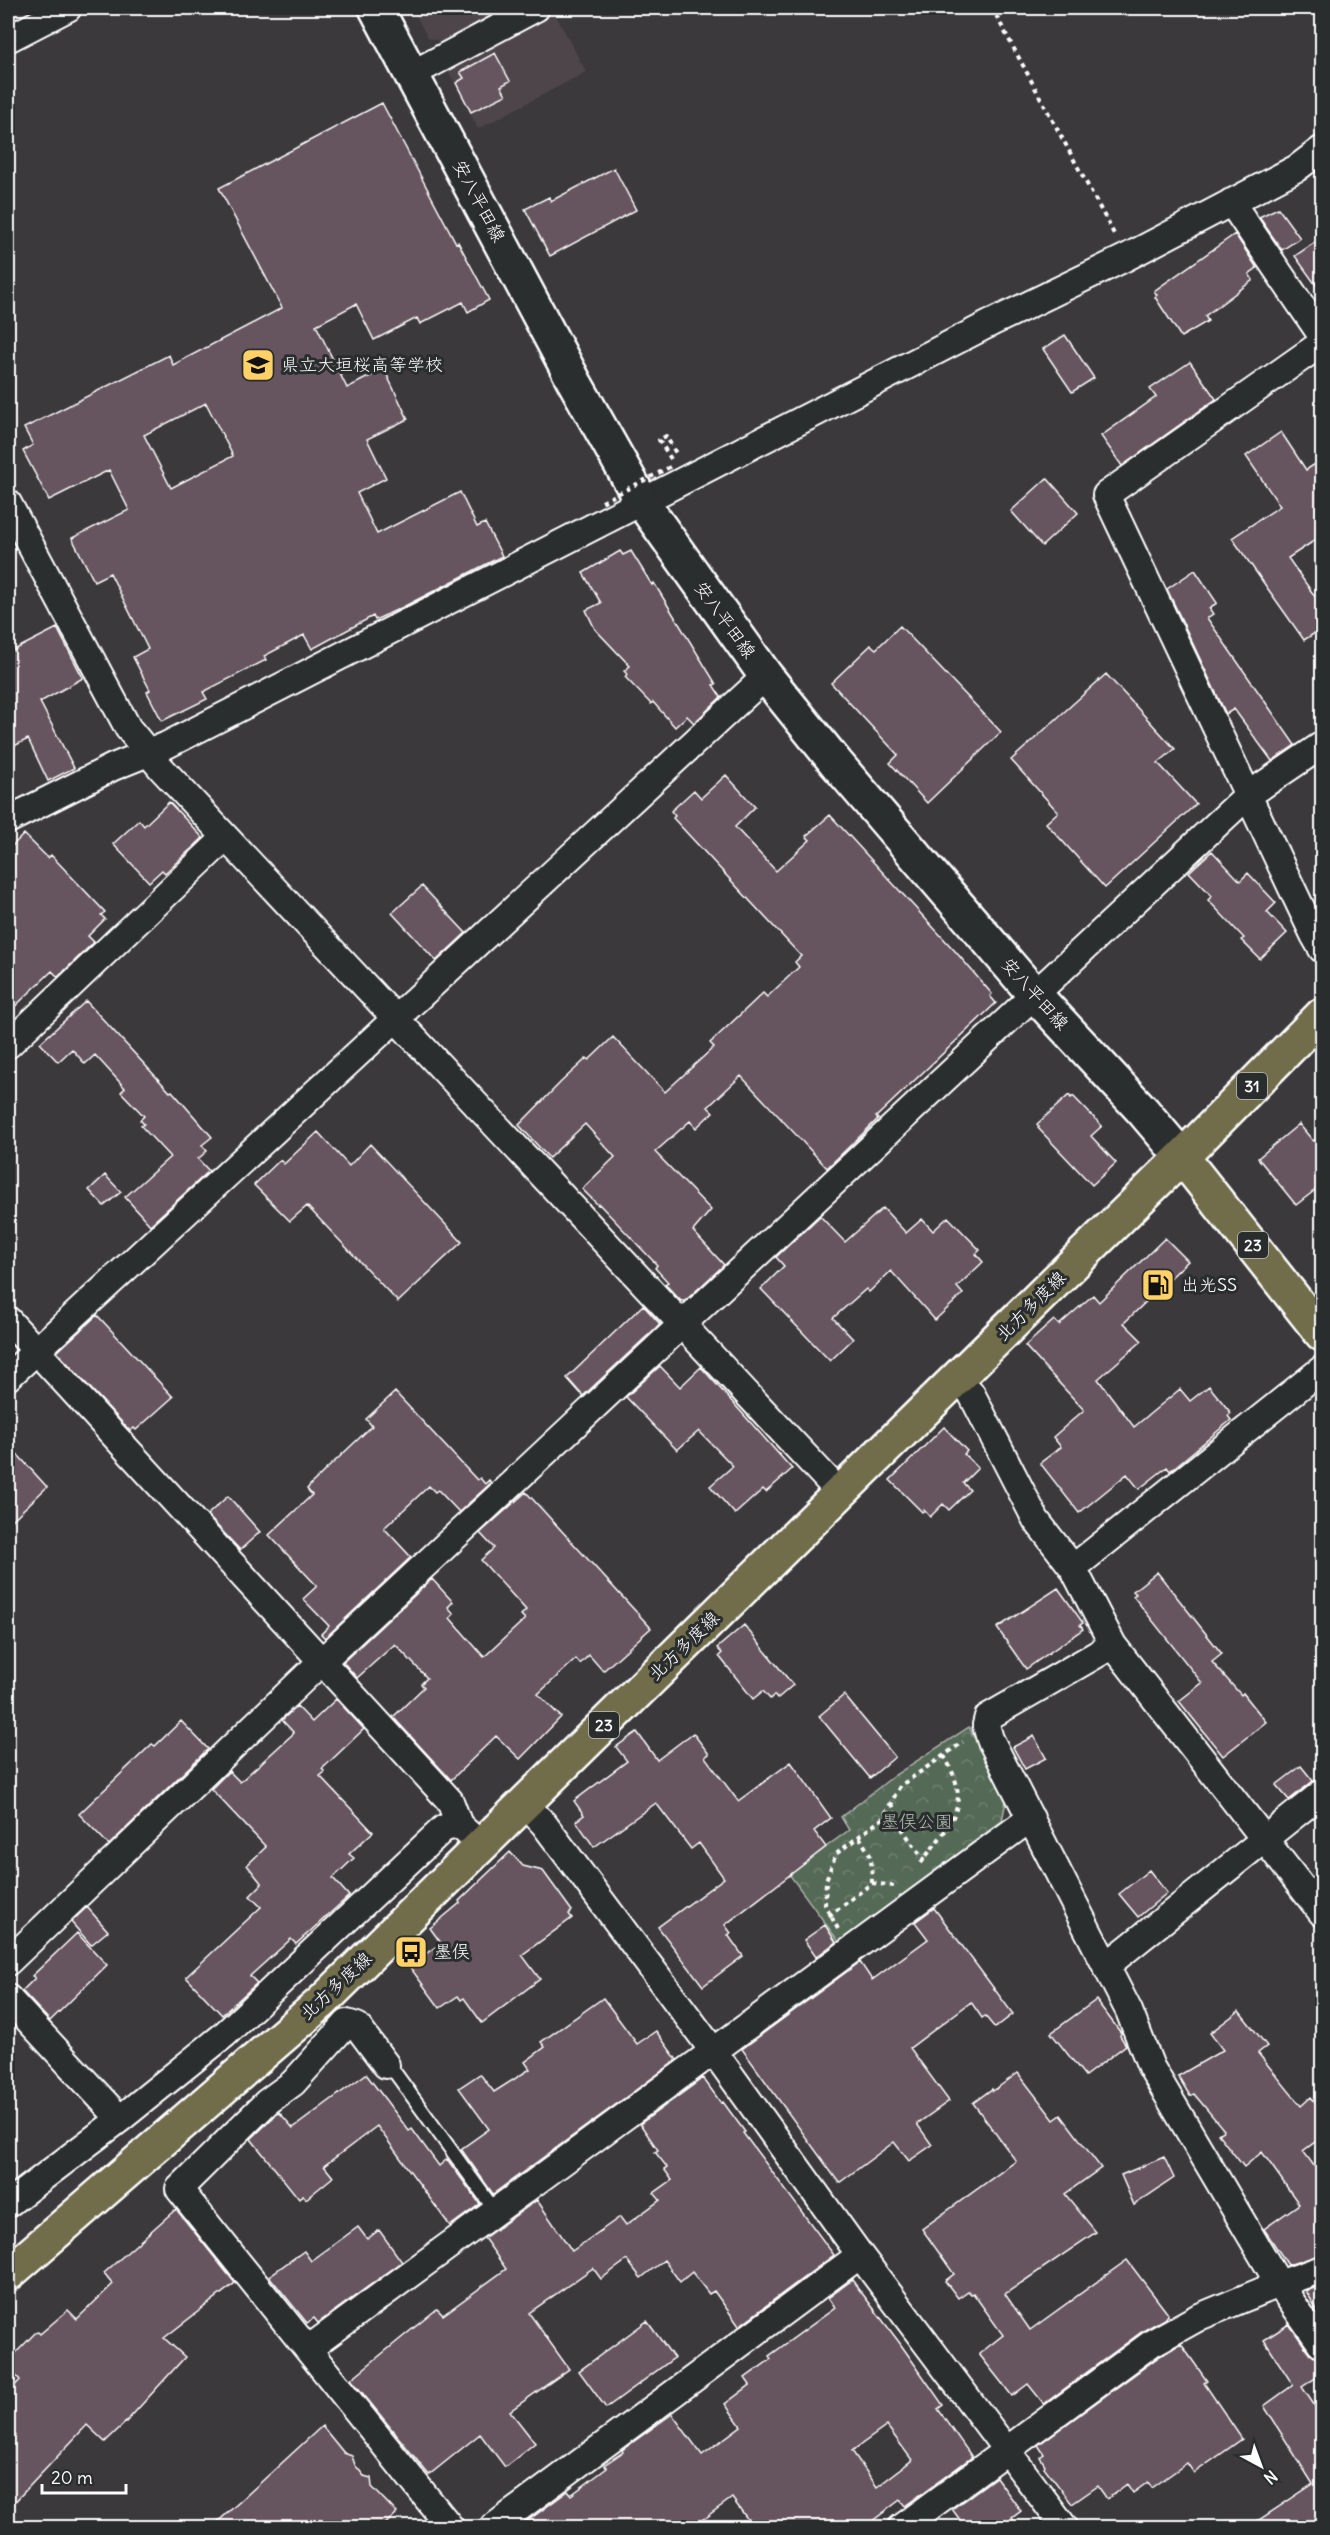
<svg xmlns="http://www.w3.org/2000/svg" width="1330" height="2535" font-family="Delius,'Klee One',sans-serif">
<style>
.built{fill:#4d454a}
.park{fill:url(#park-crowns);stroke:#aab4aa;stroke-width:1.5}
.building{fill:#66555e;stroke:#fff;stroke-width:1.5;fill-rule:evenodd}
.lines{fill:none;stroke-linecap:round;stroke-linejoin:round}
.service-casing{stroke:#fff;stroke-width:16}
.minor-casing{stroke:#fff;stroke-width:30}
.secondary-casing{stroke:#fff;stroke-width:38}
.primary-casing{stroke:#fff;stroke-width:38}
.path{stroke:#fff;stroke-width:4;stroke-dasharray:4.5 4.5;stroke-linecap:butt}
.service{stroke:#2a2d2e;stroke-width:12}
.minor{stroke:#2a2d2e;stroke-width:26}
.secondary{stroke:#2a2d2e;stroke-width:33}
.primary{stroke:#716d4b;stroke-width:33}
.path-bridge{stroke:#fff;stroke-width:4;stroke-dasharray:4.5 4.5;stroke-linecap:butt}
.labels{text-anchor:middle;stroke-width:6;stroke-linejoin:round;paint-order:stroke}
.shield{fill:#2a2d2e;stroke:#bfc0c0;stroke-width:1.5}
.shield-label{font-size:16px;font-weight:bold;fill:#fff}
.street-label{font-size:18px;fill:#fff;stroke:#2a2d2e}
.poi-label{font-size:18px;fill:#fff;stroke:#2a2d2e;text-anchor:start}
.park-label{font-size:18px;fill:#b2bcb3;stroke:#2a2d2e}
</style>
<defs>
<pattern id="park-crowns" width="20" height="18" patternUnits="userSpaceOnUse" patternTransform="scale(1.5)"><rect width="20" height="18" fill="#556a56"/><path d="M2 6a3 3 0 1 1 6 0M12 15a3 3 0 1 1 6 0" fill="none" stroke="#6e806f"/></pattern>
</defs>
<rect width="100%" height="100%" fill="#3c393c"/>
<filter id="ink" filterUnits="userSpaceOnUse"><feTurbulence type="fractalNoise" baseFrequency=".0167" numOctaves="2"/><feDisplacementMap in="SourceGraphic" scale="12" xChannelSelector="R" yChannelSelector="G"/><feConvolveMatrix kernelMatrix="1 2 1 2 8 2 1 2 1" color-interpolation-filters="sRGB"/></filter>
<g filter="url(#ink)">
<path class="built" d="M 412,8 L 509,8 L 444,42 L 428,38 Z
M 554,12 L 586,72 L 478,129 L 447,68 Z"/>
<path class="park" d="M 969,1727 L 1006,1801 L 1002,1821 L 839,1942 L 789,1874 L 849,1830 L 841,1817 L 895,1775 Z"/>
<path class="building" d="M 495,53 L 510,81 L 501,86 L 506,95 L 471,112 L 456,83 L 464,78 L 460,72 Z
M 382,103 L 456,243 L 458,242 L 489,300 L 468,312 L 463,302 L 420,324 L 417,318 L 374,340 L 356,304 L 316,325 L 347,388 L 384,369 L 408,419 L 367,439 L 386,478 L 357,493 L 377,534 L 460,492 L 477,527 L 485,523 L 502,556 L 403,607 L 375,620 L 373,616 L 312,649 L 304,635 L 264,656 L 266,660 L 203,692 L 207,699 L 162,721 L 147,692 L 150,690 L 133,657 L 148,649 L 110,573 L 94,581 L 72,538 L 129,510 L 109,470 L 49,500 L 23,451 L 33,445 L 24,428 L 169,355 L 173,365 L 282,308 L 219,188 ZM 206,403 L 233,456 L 171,488 L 144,435 Z
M 614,168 L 636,210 L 550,256 L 525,209 L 549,197 L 551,201 Z
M 1278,208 L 1300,238 L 1282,250 L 1259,217 Z
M 1235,234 L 1257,268 L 1249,274 L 1253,280 L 1205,316 L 1208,321 L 1181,337 L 1155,297 L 1157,295 L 1154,291 Z
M 1323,237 L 1323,295 L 1295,256 Z
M 1065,335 L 1094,378 L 1072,392 L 1043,349 Z
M 1190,362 L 1216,399 L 1122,466 L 1101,436 L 1156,397 L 1150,389 Z
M 1281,432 L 1306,470 L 1323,459 L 1323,535 L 1288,558 L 1323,608 L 1323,628 L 1304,640 L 1232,538 L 1280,506 L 1246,456 Z
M 1047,478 L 1078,513 L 1042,546 L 1011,511 Z
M 620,551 L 623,555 L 631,551 L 652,585 L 654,583 L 716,684 L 713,685 L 721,697 L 694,723 L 687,716 L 675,727 L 653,702 L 651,704 L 625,677 L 627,674 L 624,671 L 630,666 L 595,629 L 586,610 L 601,603 L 583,573 Z
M 1195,570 L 1217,603 L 1209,608 L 1213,614 L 1207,618 L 1295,745 L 1272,761 L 1234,709 L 1226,714 L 1167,589 Z
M 900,626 L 1001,732 L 927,803 L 890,763 L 898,755 L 831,683 L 871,645 L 876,649 Z
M 57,628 L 83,678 L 40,702 L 74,768 L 48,781 L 28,739 L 8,749 L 8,653 Z
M 1106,674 L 1175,749 L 1158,763 L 1196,804 L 1105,888 L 1046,823 L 1058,812 L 1011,760 Z
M 726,775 L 755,807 L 735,827 L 776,871 L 810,840 L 806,836 L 830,815 L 955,951 L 992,994 L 990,996 L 996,1003 L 876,1117 L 878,1119 L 827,1168 L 741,1076 L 708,1107 L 713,1112 L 696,1128 L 690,1121 L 655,1152 L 711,1210 L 693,1231 L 724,1265 L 685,1301 L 681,1301 L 665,1284 L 668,1282 L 655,1268 L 657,1265 L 599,1204 L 598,1205 L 582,1189 L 615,1157 L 585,1124 L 549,1158 L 519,1125 L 561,1082 L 587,1058 L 589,1060 L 613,1037 L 665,1092 L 714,1047 L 710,1043 L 763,993 L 767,997 L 799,967 L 795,962 L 801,956 L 673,818 L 675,816 L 671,811 L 694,790 L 701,798 Z
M 169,802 L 203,838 L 165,873 L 162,870 L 149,882 L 113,844 L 139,820 L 144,826 Z
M 24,834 L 48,858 L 51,855 L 105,912 L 101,915 L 105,919 L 88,936 L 94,942 L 58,977 L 52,971 L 8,1013 L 8,850 Z
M 1212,851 L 1240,881 L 1248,873 L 1276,903 L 1267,912 L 1287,933 L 1260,959 L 1241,940 L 1244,938 L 1208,900 L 1212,896 L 1189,872 Z
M 422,886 L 466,933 L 436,961 L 392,913 Z
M 86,1001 L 170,1092 L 172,1091 L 212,1137 L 202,1145 L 207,1151 L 198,1159 L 209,1171 L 150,1225 L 125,1197 L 170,1157 L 141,1126 L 144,1124 L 140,1120 L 144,1116 L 121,1092 L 125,1088 L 95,1055 L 85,1064 L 72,1049 L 58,1062 L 40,1043 Z
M 1069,1095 L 1071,1098 L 1073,1096 L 1102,1126 L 1091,1136 L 1116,1163 L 1092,1185 L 1038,1128 L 1039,1127 L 1037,1124 Z
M 1299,1124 L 1313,1141 L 1323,1133 L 1323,1184 L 1296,1205 L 1258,1158 Z
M 318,1132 L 349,1166 L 370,1144 L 462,1242 L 398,1302 L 307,1206 L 290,1221 L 254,1185 L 280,1160 L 284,1164 Z
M 105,1175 L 121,1192 L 104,1206 L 89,1190 Z
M 883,1208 L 906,1233 L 922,1219 L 933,1231 L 948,1217 L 980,1250 L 976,1254 L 983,1262 L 957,1287 L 963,1294 L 935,1320 L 891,1271 L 869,1292 L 866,1289 L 833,1318 L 853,1339 L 830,1361 L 761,1289 L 784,1266 L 776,1257 L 820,1216 L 845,1242 Z
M 1165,1238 L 1188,1261 L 1124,1323 L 1142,1341 L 1098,1379 L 1134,1427 L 1180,1389 L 1190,1401 L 1209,1386 L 1231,1413 L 1228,1416 L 1231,1420 L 1170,1471 L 1167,1467 L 1139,1489 L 1127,1474 L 1079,1513 L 1040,1463 L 1061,1447 L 1053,1437 L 1084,1410 L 1025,1346 L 1054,1320 L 1059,1325 L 1093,1295 L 1099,1302 Z
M 643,1305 L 660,1324 L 583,1396 L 567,1378 Z
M 97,1315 L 173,1397 L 136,1430 L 134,1428 L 130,1431 L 57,1352 Z
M 660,1366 L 680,1387 L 701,1367 L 792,1469 L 766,1492 L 763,1489 L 735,1514 L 710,1486 L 733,1466 L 699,1431 L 677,1450 L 626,1397 Z
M 395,1392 L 477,1480 L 480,1478 L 485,1484 L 489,1480 L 491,1483 L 459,1512 L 438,1490 L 435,1492 L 429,1486 L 384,1528 L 411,1557 L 325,1638 L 321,1634 L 329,1626 L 303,1599 L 317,1586 L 269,1535 L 312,1495 L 307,1489 L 312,1483 L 372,1426 L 366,1419 Z
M 944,1427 L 967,1451 L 964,1454 L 978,1468 L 963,1483 L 970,1490 L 949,1510 L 943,1504 L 930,1517 L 924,1510 L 922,1512 L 890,1480 Z
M 8,1444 L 47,1487 L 8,1524 Z
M 526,1492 L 651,1628 L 603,1671 L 589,1655 L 580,1664 L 576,1659 L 538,1694 L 561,1717 L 520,1759 L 496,1736 L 451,1780 L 393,1717 L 424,1687 L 421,1684 L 427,1678 L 395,1644 L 357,1678 L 343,1662 L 432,1579 L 453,1602 L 448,1607 L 454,1614 L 450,1618 L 484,1657 L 525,1619 L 521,1615 L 526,1610 L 481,1560 L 494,1548 L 480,1533 Z
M 228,1496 L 260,1532 L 240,1550 L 207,1515 Z
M 1157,1572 L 1222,1654 L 1212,1662 L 1241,1695 L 1243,1693 L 1266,1722 L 1223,1756 L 1179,1701 L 1202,1683 L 1133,1596 L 1136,1594 L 1133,1591 Z
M 1058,1588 L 1083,1623 L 1080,1625 L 1083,1629 L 1026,1669 L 997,1628 Z
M 744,1625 L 793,1685 L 777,1699 L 774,1695 L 770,1699 L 763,1691 L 753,1699 L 719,1656 L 722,1653 L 717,1648 Z
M 844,1695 L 895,1757 L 870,1778 L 819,1716 Z
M 336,1699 L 364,1729 L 322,1769 L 325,1772 L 320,1776 L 373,1832 L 349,1854 L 354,1858 L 333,1878 L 349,1896 L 296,1944 L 291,1939 L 250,1976 L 257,1983 L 222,2015 L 186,1977 L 261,1907 L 250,1896 L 262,1884 L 247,1865 L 266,1847 L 211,1789 L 229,1771 L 240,1782 L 294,1733 L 282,1720 L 297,1706 L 312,1722 Z
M 181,1721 L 208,1749 L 109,1845 L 79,1814 L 152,1744 L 155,1746 Z
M 637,1732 L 657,1760 L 693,1733 L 709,1754 L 705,1757 L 738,1801 L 791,1762 L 831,1818 L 814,1831 L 826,1847 L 725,1925 L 731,1933 L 728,1935 L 743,1956 L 703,1986 L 658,1927 L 724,1878 L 699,1843 L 691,1849 L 656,1803 L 594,1847 L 576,1821 L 584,1815 L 574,1801 L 627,1761 L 616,1747 Z
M 1034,1736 L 1046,1758 L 1025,1769 L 1013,1747 Z
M 1301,1766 L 1313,1781 L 1289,1800 L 1276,1785 Z
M 510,1852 L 523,1866 L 543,1871 L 572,1911 L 569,1914 L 572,1918 L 522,1955 L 540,1979 L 482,2023 L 464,1998 L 461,2000 L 458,1996 L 440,2008 L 409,1966 L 441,1943 L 430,1928 L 460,1903 L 459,1901 Z
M 1149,1870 L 1167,1893 L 1138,1917 L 1119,1894 Z
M 87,1907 L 108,1931 L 91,1945 L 71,1922 Z
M 934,1908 L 1013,2014 L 995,2028 L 985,2016 L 982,2018 L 971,2002 L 910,2048 L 949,2101 L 917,2124 L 932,2145 L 909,2161 L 894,2142 L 839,2183 L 742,2049 L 860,1962 L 872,1980 L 928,1939 L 915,1922 Z
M 825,1925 L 836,1942 L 816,1957 L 804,1940 Z
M 77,1933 L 107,1965 L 50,2021 L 22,1991 L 35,1978 L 32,1976 Z
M 603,1998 L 637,2044 L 656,2031 L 677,2060 L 493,2194 L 461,2149 L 489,2129 L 459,2088 L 480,2074 L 494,2092 L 530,2069 L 525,2062 L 545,2047 L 541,2042 Z
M 1096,2000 L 1121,2033 L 1120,2036 L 1126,2045 L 1085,2076 L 1051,2033 Z
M 1239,2011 L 1267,2046 L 1258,2053 L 1301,2106 L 1311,2097 L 1323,2112 L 1323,2136 L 1303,2151 L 1323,2178 L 1323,2254 L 1288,2265 L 1264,2229 L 1299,2204 L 1262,2152 L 1244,2167 L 1218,2134 L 1224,2130 L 1194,2094 L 1190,2096 L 1178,2076 L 1223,2050 L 1210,2033 Z
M 1018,2073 L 1054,2120 L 1061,2115 L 1101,2168 L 1065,2194 L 1096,2232 L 1005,2294 L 1030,2330 L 1127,2260 L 1168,2314 L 1164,2319 L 1143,2331 L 1044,2404 L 1028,2384 L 1012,2396 L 979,2354 L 1003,2335 L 973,2293 L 971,2294 L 968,2291 L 958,2298 L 945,2281 L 954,2274 L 922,2229 L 1016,2161 L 973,2103 L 992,2089 L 993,2091 Z
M 366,2074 L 409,2131 L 412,2129 L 439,2166 L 447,2159 L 480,2204 L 450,2226 L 377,2126 L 324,2166 L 333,2177 L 306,2199 L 303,2195 L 299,2199 L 251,2139 L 279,2112 L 293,2128 Z
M 703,2078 L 721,2103 L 723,2102 L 745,2132 L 743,2133 L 834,2255 L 739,2326 L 714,2291 L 709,2294 L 692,2272 L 680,2282 L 664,2260 L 641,2278 L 627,2260 L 601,2279 L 593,2268 L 529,2313 L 569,2369 L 510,2411 L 535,2443 L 505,2467 L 480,2434 L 429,2475 L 351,2379 L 437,2309 L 443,2315 L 506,2269 L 484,2238 L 537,2200 L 572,2251 L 620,2217 L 626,2225 L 660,2200 L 654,2193 L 672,2180 L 664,2169 L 667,2167 L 655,2152 L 658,2150 L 640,2124 Z
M 1164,2157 L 1174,2178 L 1134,2205 L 1121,2175 Z
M 176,2209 L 235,2283 L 164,2338 L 185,2357 L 126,2422 L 105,2442 L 87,2425 L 8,2509 L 8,2393 L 20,2380 L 8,2368 L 8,2361 L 37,2331 L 40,2334 L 68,2310 L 77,2319 L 113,2284 L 104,2273 Z
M 358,2227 L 367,2239 L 379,2230 L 402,2262 L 318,2323 L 314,2318 L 307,2323 L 269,2276 L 304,2251 L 311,2261 Z
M 852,2280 L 899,2342 L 943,2405 L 938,2409 L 972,2457 L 905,2506 L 900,2500 L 863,2528 L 754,2528 L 732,2498 L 691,2528 L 518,2528 L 568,2491 L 571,2495 L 607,2468 L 604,2465 L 623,2452 L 622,2450 L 672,2414 L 702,2455 L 741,2426 L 725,2404 L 750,2385 L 745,2378 L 771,2359 L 769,2356 L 835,2308 L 828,2298 ZM 887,2426 L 912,2460 L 877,2487 L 852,2451 Z
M 1323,2285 L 1323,2320 L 1306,2291 Z
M 647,2321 L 674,2358 L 606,2408 L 579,2371 Z
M 1289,2324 L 1310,2354 L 1323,2360 L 1323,2373 L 1302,2387 L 1323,2418 L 1323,2528 L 1247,2528 L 1313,2484 L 1264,2406 L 1293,2385 L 1264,2340 Z
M 1181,2344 L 1207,2381 L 1204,2383 L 1242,2439 L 1194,2473 L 1187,2463 L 1152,2488 L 1148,2482 L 1133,2493 L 1127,2484 L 1107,2499 L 1098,2486 L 1072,2504 L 1044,2467 L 1045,2465 L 1040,2457 L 1044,2454 L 1038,2445 L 1160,2356 Z
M 322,2426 L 344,2453 L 352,2456 L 355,2465 L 364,2476 L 371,2478 L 372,2487 L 397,2513 L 381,2528 L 211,2528 Z
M 996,2477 L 1021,2511 L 1012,2518 L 1019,2528 L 966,2528 L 952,2509 Z"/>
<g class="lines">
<g class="service-casing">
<path id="service" d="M 386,2065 L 396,2074 L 496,2212"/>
</g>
<g class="minor-casing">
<path id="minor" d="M 8,39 L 68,8
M 412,74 L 536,8
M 1231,202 L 1322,336
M 1322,343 L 1106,495 L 1314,935 L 1322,949
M 8,503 L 128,728 L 161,768 L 840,1493
M 8,820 L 113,767 L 165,746 L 993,322 L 1127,257 L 1297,168 L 1322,149
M 8,1045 L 225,838
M 8,1320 L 450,1801 L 459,1825 L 481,1845
M 8,1377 L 766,676
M 958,1378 L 971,1393 L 1036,1520 L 1073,1568 L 1113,1645 L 1322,1913
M 1073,1568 L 1322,1369
M 1113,1645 L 988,1717 L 986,1725 L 990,1739 L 1129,2011 L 1151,2067 L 1279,2284 L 1322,2345
M 525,1804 L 544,1824 L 714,2052 L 860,2255 L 1065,2528
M 8,1962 L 321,1662 L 1247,796 L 1322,745
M 1106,1966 L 1322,1793
M 8,1998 L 120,2119
M 386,2065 L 357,2026 L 347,2023 L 293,2083 L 267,2102 L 179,2189 L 451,2528
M 8,2204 L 120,2119 L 224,2035 L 444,1828 L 459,1825
M 308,2349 L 1031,1818
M 492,2528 L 860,2255
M 901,2528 L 1152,2343 L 1199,2317 L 1279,2284 L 1322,2269"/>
</g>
<g class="secondary-casing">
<path id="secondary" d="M 376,8 L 575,383 L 642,502 L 766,676 L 836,763 L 1034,994 L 1143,1111 L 1182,1157"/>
</g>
<g class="primary-casing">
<path id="primary" d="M 1182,1157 L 1322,1334
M 8,2274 L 322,2002 L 1182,1157 L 1322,1015"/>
</g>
<path class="path" d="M 992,8 L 1114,234
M 671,459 L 659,440 L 666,436 L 677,455
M 892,1803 L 898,1823 L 924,1860
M 921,1863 C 950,1823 974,1806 944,1756
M 872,1883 L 894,1886
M 829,1916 L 872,1883 L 871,1857 L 859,1836
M 838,1929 L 825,1905 L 826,1880 L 836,1854 L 883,1818 L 900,1786 L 963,1742"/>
<use href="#service" class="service"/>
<use href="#minor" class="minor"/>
<use href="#secondary" class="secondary"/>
<use href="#primary" class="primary"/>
<path class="path-bridge" d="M 602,502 L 674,465"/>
</g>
</g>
<defs>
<g id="school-square" transform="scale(1.725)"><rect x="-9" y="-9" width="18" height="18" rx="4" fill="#ffd166" stroke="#2a2d2e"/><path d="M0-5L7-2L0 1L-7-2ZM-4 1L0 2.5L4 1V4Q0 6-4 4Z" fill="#111"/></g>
<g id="fuel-square" transform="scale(1.725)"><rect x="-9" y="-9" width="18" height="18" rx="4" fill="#ffd166" stroke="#2a2d2e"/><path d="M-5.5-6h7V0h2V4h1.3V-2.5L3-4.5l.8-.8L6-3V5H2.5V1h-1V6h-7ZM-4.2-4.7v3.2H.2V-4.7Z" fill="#111"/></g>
<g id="bus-square" transform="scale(1.725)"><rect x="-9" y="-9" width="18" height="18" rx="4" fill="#ffd166" stroke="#2a2d2e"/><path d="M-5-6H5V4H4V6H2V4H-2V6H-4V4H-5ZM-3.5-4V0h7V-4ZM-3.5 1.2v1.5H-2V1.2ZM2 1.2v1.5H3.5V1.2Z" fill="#111"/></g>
</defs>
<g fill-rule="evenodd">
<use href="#school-square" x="258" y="365"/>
<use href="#fuel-square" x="1158" y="1285"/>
<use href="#bus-square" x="411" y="1952"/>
</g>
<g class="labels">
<g class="shield">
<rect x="1237" y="1073" width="30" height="26" rx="4.5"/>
<rect x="1238" y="1232" width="30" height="26" rx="4.5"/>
<rect x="589" y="1712" width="30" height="26" rx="4.5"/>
</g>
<g class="shield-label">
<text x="1252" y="1092">31</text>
<text x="1253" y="1251">23</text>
<text x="604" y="1731">23</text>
</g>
<g class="street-label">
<text transform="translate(479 201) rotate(62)" y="6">安八平田線</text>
<text transform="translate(725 620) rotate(54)" y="6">安八平田線</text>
<text transform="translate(1035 994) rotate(48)" y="6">安八平田線</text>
<text transform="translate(1031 1306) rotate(-45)" y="6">北方多度線</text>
<text transform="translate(684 1646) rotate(-44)" y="6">北方多度線</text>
<text transform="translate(336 1986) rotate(-43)" y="6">北方多度線</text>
</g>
<g class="poi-label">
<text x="281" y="371">県立大垣桜高等学校</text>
<text x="1181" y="1291">出光SS</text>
<text x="434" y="1958">墨俣</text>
</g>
<g class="park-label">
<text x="917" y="1828">墨俣公園</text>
</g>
</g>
<rect width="1330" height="2535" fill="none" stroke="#2a2d2e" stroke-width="30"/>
<rect x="15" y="15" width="1300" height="2505" fill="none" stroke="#fff" stroke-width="2" filter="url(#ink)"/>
<g transform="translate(1261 2466) rotate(139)" stroke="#2a2d2e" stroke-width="4.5" paint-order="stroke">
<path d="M0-4.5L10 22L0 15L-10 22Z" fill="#ffffff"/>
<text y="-9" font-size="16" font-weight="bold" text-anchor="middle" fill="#ffffff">N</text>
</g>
<path d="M42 2484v9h84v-9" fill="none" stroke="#ffffff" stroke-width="3"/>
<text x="51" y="2484" font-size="18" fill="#ffffff" stroke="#2a2d2e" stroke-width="4.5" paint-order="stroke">20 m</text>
</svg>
